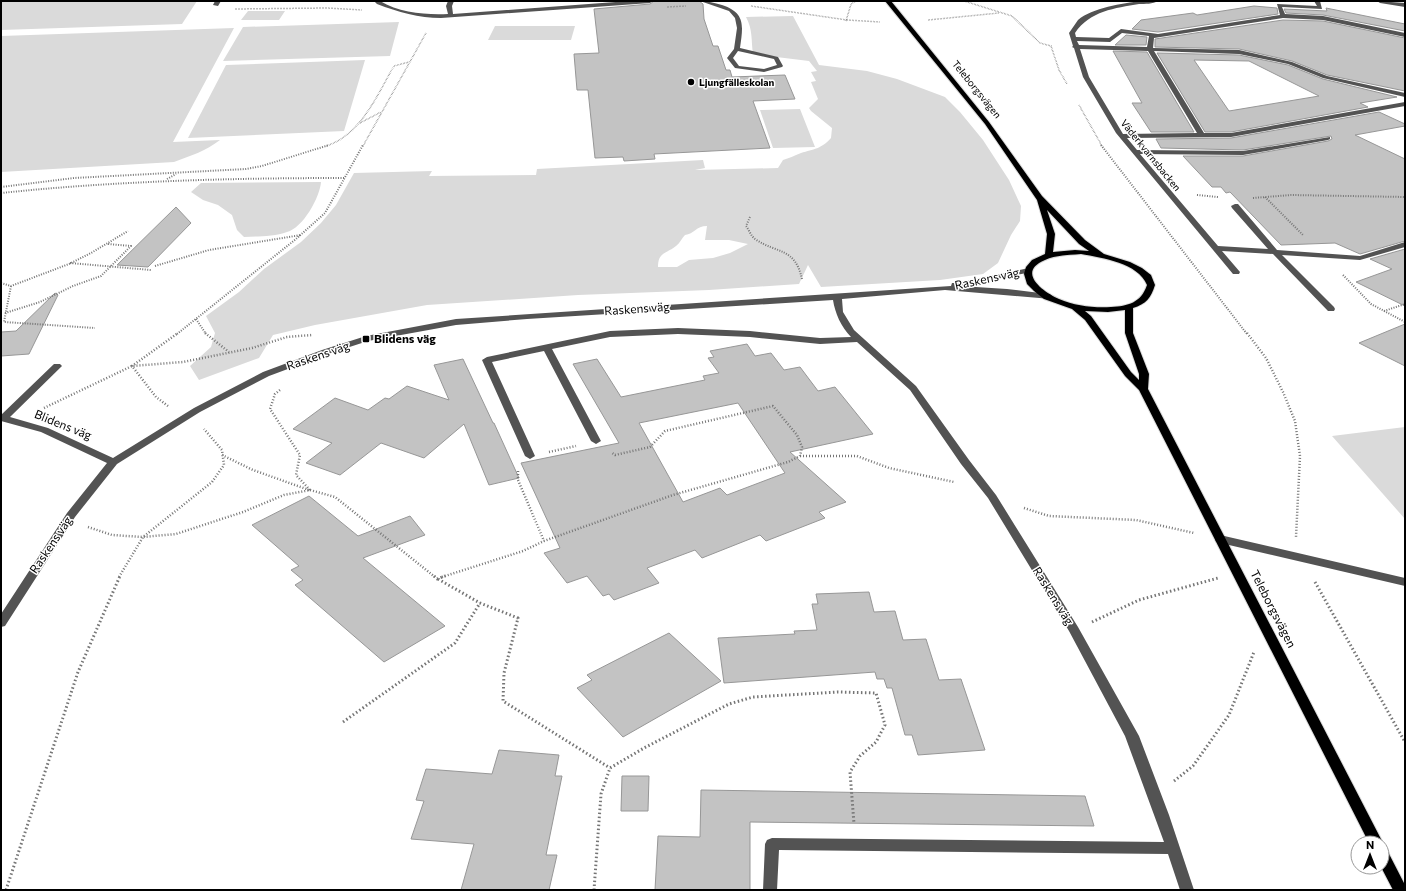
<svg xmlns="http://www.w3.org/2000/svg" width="1406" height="891" font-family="Commissioner,sans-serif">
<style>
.green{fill:#dadada;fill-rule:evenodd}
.building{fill:#c3c3c3;stroke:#979797;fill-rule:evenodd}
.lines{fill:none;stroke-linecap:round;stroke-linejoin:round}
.major-casing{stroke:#dbdbdb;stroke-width:2}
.path-far3{stroke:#757575;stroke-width:1.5;stroke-dasharray:0.5 1;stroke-linecap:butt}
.path-far2{stroke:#757575;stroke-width:2;stroke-dasharray:1 1.5;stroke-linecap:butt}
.path-far1{stroke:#757575;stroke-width:2.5;stroke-dasharray:1 2;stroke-linecap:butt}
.path{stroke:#757575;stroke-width:3;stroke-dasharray:1.5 2.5;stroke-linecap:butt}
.minor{fill:#535353;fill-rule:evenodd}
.major{fill:#000;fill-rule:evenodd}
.poi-dot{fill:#000;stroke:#fff;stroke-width:1.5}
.labels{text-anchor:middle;stroke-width:3;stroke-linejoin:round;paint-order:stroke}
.far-poi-label{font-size:10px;font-weight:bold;fill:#000;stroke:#fff;text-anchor:start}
.far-street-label{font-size:10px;fill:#000;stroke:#fff}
.street-label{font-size:12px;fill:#000;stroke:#fff}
.poi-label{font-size:12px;font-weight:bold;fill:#000;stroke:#fff;text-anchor:start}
</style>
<rect width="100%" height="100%" fill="#fff"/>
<path class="green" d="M 1,1 L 197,1 L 182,24 L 1,30 Z
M 248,11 L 285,11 L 279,20 L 241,20 Z
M 793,16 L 819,65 L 867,71 L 897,79 L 945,97 L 960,112 L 983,140 L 1009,180 L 1021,206 L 1020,221 L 1011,235 L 998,263 L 983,274 L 940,280 L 821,287 L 808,265 L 799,284 L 709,290 L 578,295 L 427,305 L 315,325 L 273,335 L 259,358 L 199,380 L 190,366 L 211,347 L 215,333 L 206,316 L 239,292 L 264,269 L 301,242 L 321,223 L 336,205 L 354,173 L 432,171 L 429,176 L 536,175 L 537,169 L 703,160 L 705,168 L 695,170 L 778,168 L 783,160 C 789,158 794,156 801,153 C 814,149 821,149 831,138 L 832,128 L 811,111 L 809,108 L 818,99 L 811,82 L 816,81 L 811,72 L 817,71 L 809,61 L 753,54 C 751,40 753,30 746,17 ZM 707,226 L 705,240 L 729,240 L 748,244 L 730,253 L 713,258 L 689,260 L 677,267 L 658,267 C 658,252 666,254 676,246 C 680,243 682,238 685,235 C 694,234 696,226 707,226 Z
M 399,22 L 390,56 L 223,61 L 243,27 Z
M 495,26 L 575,26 L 571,40 L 488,40 Z
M 234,28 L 173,142 L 220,140 C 206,151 190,156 174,162 L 1,172 L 1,36 Z
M 365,60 L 344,131 L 188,138 L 226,65 Z
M 800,109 L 815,147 L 773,148 L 760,110 Z
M 321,182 C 320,197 303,228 287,232 C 274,237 258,236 244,237 L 237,230 L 232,215 L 218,205 L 203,200 L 191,192 L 201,183 Z
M 1405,427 L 1405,519 L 1332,436 Z"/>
<path class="building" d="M 654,1 L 699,1 L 703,4 L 704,19 L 713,46 L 718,46 L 726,70 L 730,70 L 732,77 L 785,75 L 795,99 L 753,101 L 770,148 L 654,154 L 655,159 L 624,161 L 623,157 L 595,158 L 588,90 L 577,90 L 574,54 L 599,53 L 594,9 L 650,4 Z
M 1254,6 L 1277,8 L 1278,14 L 1158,32 L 1132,29 L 1141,20 L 1193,13 L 1197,15 Z
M 1326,8 L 1405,24 L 1405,31 L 1323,15 L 1286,13 L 1284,9 L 1327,11 Z
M 1283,20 L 1323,21 L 1405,38 L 1405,91 L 1327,75 L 1292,61 L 1239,49 L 1155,47 L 1155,39 Z
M 1126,35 L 1147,37 L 1146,45 L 1115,45 Z
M 1113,51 L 1147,52 L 1194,132 L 1151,132 L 1132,103 L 1142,103 Z
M 1157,53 L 1239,55 L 1288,65 L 1323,79 L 1397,97 L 1360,103 L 1368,107 L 1231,132 L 1205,132 ZM 1194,60 L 1249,61 L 1319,96 L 1229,111 Z
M 1379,112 L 1405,124 L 1405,126 L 1355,135 L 1405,159 L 1405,241 L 1360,254 L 1335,243 L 1281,245 L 1230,192 L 1226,193 L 1221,187 L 1212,187 L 1183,156 L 1243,156 L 1328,141 L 1332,139 L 1331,136 L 1243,150 L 1161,148 L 1156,139 L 1231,138 Z
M 176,207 L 191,223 L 148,267 L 117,265 Z
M 1405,249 L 1405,306 L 1356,282 L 1392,269 L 1370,259 Z
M 55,293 L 58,295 L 29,354 L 1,356 L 1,332 L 16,331 Z
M 1405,324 L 1405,366 L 1359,343 Z
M 747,344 L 755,356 L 771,353 L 784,370 L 800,367 L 818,391 L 835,387 L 873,434 L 790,452 L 846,502 L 819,512 L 825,518 L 766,541 L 760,535 L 702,558 L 695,550 L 647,568 L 659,583 L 614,600 L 609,594 L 603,596 L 587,576 L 567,583 L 544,553 L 560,548 L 521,463 L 619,443 L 573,364 L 597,359 L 621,397 L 705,380 L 703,376 L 719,373 L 708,358 L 714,357 L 710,351 ZM 738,403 L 785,473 L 727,495 L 720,488 L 683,502 L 639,423 Z
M 463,359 L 493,423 L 494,423 L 519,478 L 489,485 L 464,424 L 424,458 L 381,443 L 340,475 L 306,463 L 332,443 L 293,429 L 335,398 L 368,410 L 385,398 L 389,399 L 407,386 L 449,400 L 434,365 Z
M 309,496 L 358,536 L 410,516 L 425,535 L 363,558 L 445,626 L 384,662 L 295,585 L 303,580 L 291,570 L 299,566 L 252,525 Z
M 869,592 L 874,612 L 895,611 L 903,640 L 926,639 L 939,680 L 961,679 L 985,750 L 918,755 L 912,735 L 905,735 L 892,688 L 887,688 L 884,679 L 877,679 L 875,672 L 724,683 L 718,638 L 795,634 L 794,631 L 817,630 L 812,604 L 818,604 L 816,594 Z
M 669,633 L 721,681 L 623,737 L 577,688 L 592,680 L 587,675 Z
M 499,750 L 559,755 L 555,776 L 562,776 L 546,855 L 557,855 L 549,890 L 461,890 L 474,844 L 411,839 L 424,801 L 416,800 L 426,769 L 492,774 Z
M 622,776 L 649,776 L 648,811 L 621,811 Z
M 701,790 L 1085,796 L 1094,826 L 750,822 L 750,890 L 655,890 L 658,836 L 700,837 Z"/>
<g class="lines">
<g class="major-casing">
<path id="major" d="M 885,1 L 891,1 L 989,122 L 1042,196 L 1085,240 L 1104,254 L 1130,262 L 1142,268 L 1151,275 L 1155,285 C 1151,298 1146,304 1133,308 L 1133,333 L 1149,374 L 1148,389 L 1381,839 L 1383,843 L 1382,845 L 1382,843 L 1369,843 L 1139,390 L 1125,376 L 1085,320 L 1072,309 L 1044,299 L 1034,291 L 1027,284 L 1024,274 L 1026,267 L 1032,260 L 1045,254 L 1047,234 L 1037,200 L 985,124 ZM 1047,210 L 1079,244 L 1089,251 L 1075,250 L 1053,252 L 1055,234 ZM 1081,254 C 1103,258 1138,263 1147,285 C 1141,303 1128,306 1111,307 C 1094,308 1075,306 1059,299 C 1043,292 1016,272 1045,260 C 1056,255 1069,255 1081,254 ZM 1125,310 L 1125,333 L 1139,374 L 1139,380 L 1131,372 L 1091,316 L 1085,311 L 1108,312 Z
M 1382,848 L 1387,850 L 1405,885 L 1405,890 L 1393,890 L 1381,867 Z"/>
</g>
<path class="path-far3" d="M 964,1 L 1012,16 L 1040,43 L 1051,46 L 1059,70 L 1067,84
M 751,6 L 847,20 L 880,22
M 667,7 L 686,6
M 235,9 L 327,8 L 362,10
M 928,20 L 999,13
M 846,21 L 851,4 L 856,1
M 1079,105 L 1102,146
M 360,123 L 381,112
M 326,146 C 361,135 377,95 394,66 L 409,62
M 363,146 L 426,33"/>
<path class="path-far2" d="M 1101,145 L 1247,334
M 167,179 L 176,174
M 1,187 L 74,178 L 246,169 L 262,166 L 329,145
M 1,193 C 115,181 230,178 345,178
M 1197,195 L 1218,197
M 1265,197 L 1303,235
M 1253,198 L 1291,195 L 1405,197
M 750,217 L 746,226 C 749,230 751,236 755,239 C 777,254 795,247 802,279
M 70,263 L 151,270
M 155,266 L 209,250 L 301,235
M 1343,275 L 1371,304 L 1405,322
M 1,283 L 11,286 L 69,264 L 91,253 L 128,231
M 11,286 L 4,322 L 95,328
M 1384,311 L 1405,304
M 5,313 L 40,302 L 73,286 L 101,276 L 131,246 L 108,244
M 196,319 L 206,334
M 177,334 L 296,239 L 325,213 L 363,145"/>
<path class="path-far1" d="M 205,333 L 229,352
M 1247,333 L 1266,358 L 1283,392 L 1295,421 L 1300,456 L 1296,537
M 280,390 L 275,394 L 270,409 L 300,455 L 296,475 L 310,490
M 168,406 L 156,397 L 132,366 L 178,333
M 44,408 L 132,366 L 183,362 L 252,348 L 287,337 L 312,335
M 549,452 L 576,446
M 222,455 L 253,470 L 309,490
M 800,456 L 857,456 L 889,468 L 954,482
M 518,471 L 518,480 L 544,541
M 1024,508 L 1049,516 L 1136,520 L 1194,533
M 88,527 L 112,535 L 143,537 L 176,534 L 243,512 L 284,495 L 310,490 L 335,497 L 435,577
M 119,577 L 143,537 L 212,482 L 224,465 L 222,450 L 204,429
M 442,577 L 523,551 L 544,541 L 673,495 L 788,462 L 800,456 L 802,447 L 797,435 L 773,406 L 665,431 L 650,447 L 615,455 L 611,452"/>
<path class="path" d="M 434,576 L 437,579 L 445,576
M 438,579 L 480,603 L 518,618 L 504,673 L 503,701 L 610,768
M 1315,582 L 1405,742
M 1092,622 L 1139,600 L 1218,578
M 343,722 L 455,643 L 480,603
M 1174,781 L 1193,766 L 1229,715 L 1254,652
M 6,890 L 78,672 L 120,576
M 594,890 L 601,794 L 610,768 L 644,748 L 729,704 L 753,697 L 838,692 L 876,693 L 885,725 L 876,742 L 860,756 L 850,772 L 854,824"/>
<path class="minor" d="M 215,1 L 221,1 L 218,6 L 213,5 Z
M 374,1 L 380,1 C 400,13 426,15 448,14 L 446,6 L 448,1 L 454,1 L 452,6 L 453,14 L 629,1 L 653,1 L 650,3 L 441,18 C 419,18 398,12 377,4 Z
M 700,1 C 708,1 714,3 722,5 C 746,13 743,26 740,48 L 778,57 L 783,66 L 782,67 L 764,72 L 735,68 L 727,58 L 734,49 L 737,28 L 735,18 L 729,11 ZM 738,51 L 774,59 L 777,65 L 764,69 L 739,66 L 733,58 Z
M 1141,1 L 1158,1 C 1153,4 1145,4 1139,4 C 1115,8 1090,11 1075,33 L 1076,37 L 1109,38 L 1121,29 L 1158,34 L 1280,15 L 1277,4 L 1317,6 L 1314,1 L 1320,1 L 1322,9 L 1282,7 L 1285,14 L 1323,16 L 1405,33 L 1405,37 L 1323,20 L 1283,18 L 1154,38 L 1153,48 L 1239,50 L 1292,62 L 1327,76 L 1405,93 L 1405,97 L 1323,78 L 1288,64 L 1239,54 L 1154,51 L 1204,133 L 1231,133 L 1405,102 L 1405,106 L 1231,137 L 1127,138 L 1137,150 L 1243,151 L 1330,137 L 1330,139 L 1328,140 L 1243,155 L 1140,154 L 1218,246 L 1268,249 L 1232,208 L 1231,206 L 1235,204 L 1238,204 L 1277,250 L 1360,256 L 1405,242 L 1405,247 L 1360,260 L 1282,255 L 1334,307 L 1335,309 L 1334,311 L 1328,311 L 1273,254 L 1222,251 L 1240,272 L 1239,274 L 1233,274 L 1116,133 L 1083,77 L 1074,48 L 1072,47 L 1073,46 L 1069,33 C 1072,29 1075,24 1078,20 C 1092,8 1123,3 1141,1 ZM 1122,33 L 1149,36 L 1147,47 L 1079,45 L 1077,41 L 1110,42 ZM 1080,49 L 1148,51 L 1197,133 L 1123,134 L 1089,77 Z
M 1377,1 L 1405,3 L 1405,7 L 1380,3 Z
M 1029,268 L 1032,268 L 1032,272 L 960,286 L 1007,289 L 1048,294 L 1051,295 L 1052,297 L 1051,299 L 945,290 L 842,299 L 843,312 L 854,330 L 916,386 L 969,460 L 996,495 L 1078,627 L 1139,736 L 1169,815 L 1194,890 L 1180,890 L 1168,854 L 779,850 L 777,890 L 763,890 L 765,844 L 767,840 L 772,838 L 1164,842 L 1125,736 L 1069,631 L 988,498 L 961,464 L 910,390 L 857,342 L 820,344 L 750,337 L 678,334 L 610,337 L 552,349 L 601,441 L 596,444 L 591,441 L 544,351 L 492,362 L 535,456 L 530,459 L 525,456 L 482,360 L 487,357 L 610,331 L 678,328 L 750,331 L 820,338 L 851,337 C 841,327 835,313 833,300 L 527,319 L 456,325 L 368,341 L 328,354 L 269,376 L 200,412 L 117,464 L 75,517 L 5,626 L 1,627 L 1,614 L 67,513 L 107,463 L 41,432 L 1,421 L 1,415 L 54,364 L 60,364 L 62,366 L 10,417 L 48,428 L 113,458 L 194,408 L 263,372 L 322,350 L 366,336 L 456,319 L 951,286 L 952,283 L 955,283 Z
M 1220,535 L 1405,578 L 1405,586 L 1216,542 L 1215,539 L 1216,536 Z"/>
<use href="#major" class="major"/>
</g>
<g class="poi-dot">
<circle cx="691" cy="82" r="4"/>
<rect x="362" y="335" width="8" height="8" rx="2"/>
</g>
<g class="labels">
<g class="far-poi-label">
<text x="699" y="86">Ljungfälleskolan</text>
</g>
<g class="far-street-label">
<text transform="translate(977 89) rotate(51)" y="4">Teleborgsvägen</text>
<text transform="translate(1151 155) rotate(51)" y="4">Väderkvarnsbacken</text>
</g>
<g class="street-label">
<text transform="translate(987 279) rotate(-12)" y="4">Raskens väg</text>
<text transform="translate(637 309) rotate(-4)" y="4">Raskens väg</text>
<text transform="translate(318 356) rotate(-19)" y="4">Raskens väg</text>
<text transform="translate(63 425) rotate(22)" y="4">Blidens väg</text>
<text transform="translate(51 545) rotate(-56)" y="4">Raskens väg</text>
<text transform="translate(1053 596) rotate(58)" y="4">Raskens väg</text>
<text transform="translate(1273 609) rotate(63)" y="4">Teleborgsvägen</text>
</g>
<g class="poi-label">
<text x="374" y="343">Blidens väg</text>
</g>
</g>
<rect width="1406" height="891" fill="none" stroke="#000000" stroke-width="4"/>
<g transform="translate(1370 855)"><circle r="19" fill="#ffffff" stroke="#999999"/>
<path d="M0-3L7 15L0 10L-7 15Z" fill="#000000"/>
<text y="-6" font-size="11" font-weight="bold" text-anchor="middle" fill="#000000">N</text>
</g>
</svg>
